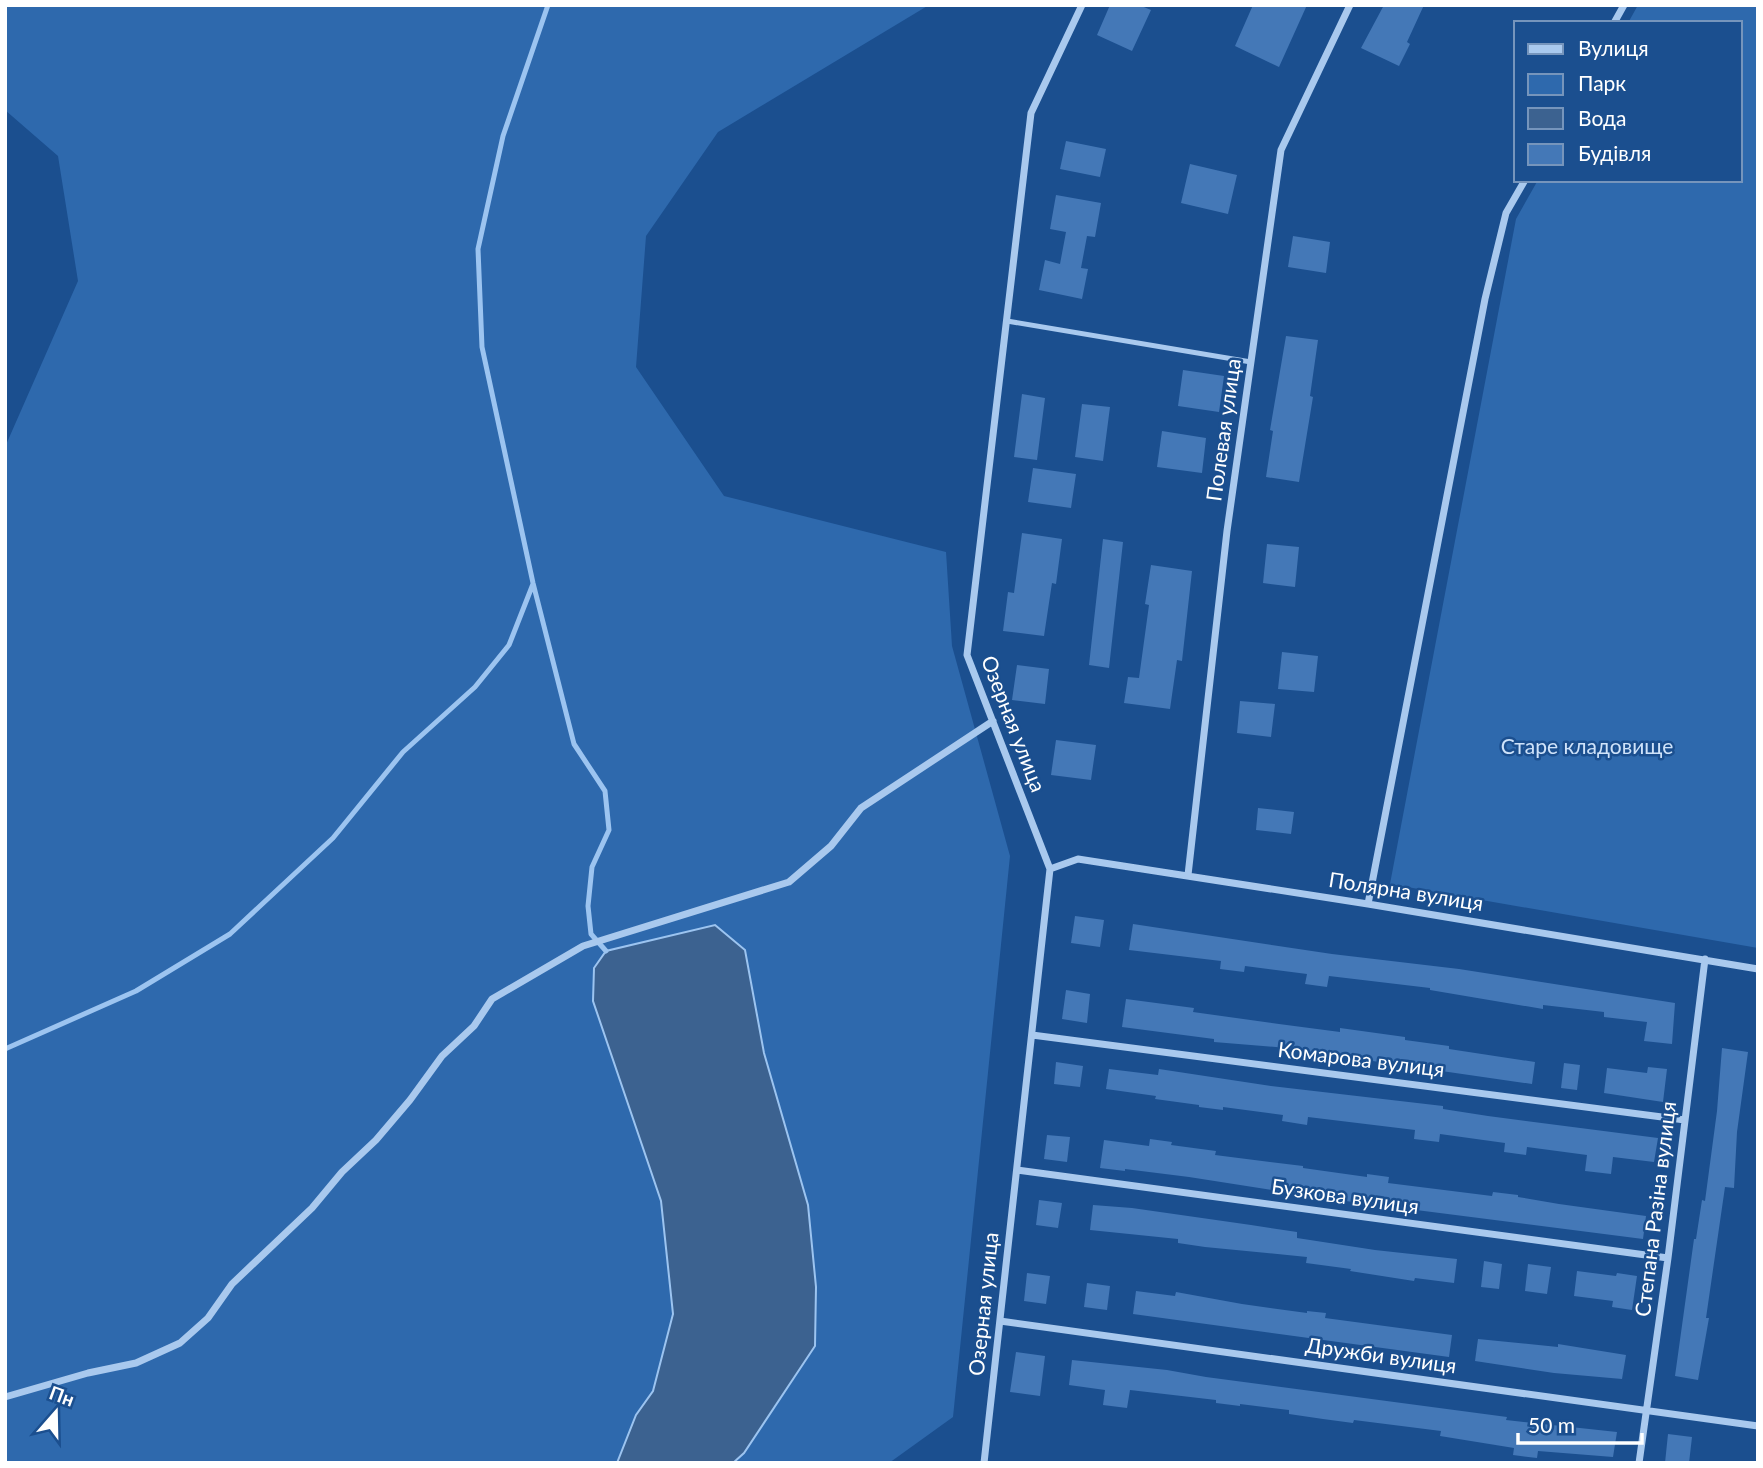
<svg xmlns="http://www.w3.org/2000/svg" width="1763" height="1468" font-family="Lato,sans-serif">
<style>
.green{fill:#2e69ad}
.water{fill:#3c6290;stroke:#9cc4f0;stroke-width:2}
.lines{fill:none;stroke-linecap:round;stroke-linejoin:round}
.stream{stroke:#9cc4f0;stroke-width:5}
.building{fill:#4478b7}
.lane{stroke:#a9c9ee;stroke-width:5}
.street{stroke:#a9c9ee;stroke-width:7}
.labels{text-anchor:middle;stroke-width:5;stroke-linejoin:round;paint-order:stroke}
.street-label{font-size:21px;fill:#fff;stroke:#1b4f8f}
.park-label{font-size:21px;fill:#cfe3fa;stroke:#1b4f8f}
</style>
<rect width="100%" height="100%" fill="#1b4f8f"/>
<path class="green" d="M 5,5 L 929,5 L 718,132 L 646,236 L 636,367 L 724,496 L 946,552 L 952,646 L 1010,856 L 953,1417 L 889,1463 L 5,1463 L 5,447 L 78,281 L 58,156 L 5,110 Z
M 1638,5 L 1758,5 L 1758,948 L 1390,884 L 1516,219 L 1538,180 L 1740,180 L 1740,23 L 1628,23 Z"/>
<path class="water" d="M 715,925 L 745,950 L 764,1053 L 808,1205 L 816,1287 L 815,1346 L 744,1453 L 733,1463 L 617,1463 L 636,1415 L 653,1391 L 673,1314 L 661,1201 L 593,1001 L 594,968 L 606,951 Z"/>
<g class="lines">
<path class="stream" d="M 548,5 L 503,136 L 478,249 L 482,347 L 533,583 L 574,744 L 605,791 L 609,830 L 592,867 L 588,906 L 591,934 L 606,951
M 5,1049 L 136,991 L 230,934 L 333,838 L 403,752 L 475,687 L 509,645 L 533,584"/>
</g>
<path class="building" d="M 1110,5 L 1139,5 L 1151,10 L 1132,51 L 1097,35 Z
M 1253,5 L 1307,5 L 1279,67 L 1235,46 Z
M 1384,5 L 1424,5 L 1407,42 L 1410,44 L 1399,66 L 1361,48 Z
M 1066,141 L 1106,149 L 1100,177 L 1060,169 Z
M 1190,164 L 1237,175 L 1228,214 L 1181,203 Z
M 1056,195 L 1101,203 L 1095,237 L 1087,236 L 1081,268 L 1088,269 L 1082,299 L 1039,290 L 1045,260 L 1060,264 L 1066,232 L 1050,229 Z
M 1293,236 L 1330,242 L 1326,273 L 1288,267 Z
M 1286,336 L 1318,340 L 1310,396 L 1313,397 L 1299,482 L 1266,477 L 1273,431 L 1270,430 Z
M 1183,370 L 1224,376 L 1219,412 L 1178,406 Z
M 1022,394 L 1045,398 L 1037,460 L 1014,457 Z
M 1082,404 L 1110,407 L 1103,461 L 1075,457 Z
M 1162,431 L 1206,438 L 1202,473 L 1157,467 Z
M 1033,468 L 1076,474 L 1071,508 L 1028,502 Z
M 1022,533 L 1062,539 L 1056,584 L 1052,583 L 1044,636 L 1003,631 L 1008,592 L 1014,593 Z
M 1103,539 L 1123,542 L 1109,668 L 1089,665 Z
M 1267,544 L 1299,547 L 1295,587 L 1263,583 Z
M 1151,565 L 1192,571 L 1182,661 L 1177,660 L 1170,709 L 1124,703 L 1128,677 L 1139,678 L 1149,605 L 1145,604 Z
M 1282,652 L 1318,656 L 1314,692 L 1278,689 Z
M 1017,665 L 1049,669 L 1045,704 L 1012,700 Z
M 1240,701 L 1275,704 L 1271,737 L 1237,733 Z
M 1056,740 L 1096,745 L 1091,780 L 1051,775 Z
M 1258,808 L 1294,812 L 1291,834 L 1256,830 Z
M 1075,916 L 1104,920 L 1100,947 L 1071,943 Z
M 1133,924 L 1332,954 L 1459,969 L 1675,1003 L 1672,1044 L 1644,1041 L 1647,1022 L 1604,1017 L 1604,1012 L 1543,1005 L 1543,1009 L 1430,990 L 1430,988 L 1329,976 L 1327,987 L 1305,984 L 1307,974 L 1245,966 L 1244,972 L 1220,969 L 1221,961 L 1129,950 Z
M 1066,990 L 1090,994 L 1087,1023 L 1062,1019 Z
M 1126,999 L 1194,1008 L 1193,1012 L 1279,1024 L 1340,1032 L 1340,1028 L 1405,1037 L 1405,1040 L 1449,1046 L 1449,1049 L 1535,1062 L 1532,1084 L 1276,1047 L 1214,1042 L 1214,1039 L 1122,1027 Z
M 1722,1048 L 1748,1052 L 1737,1132 L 1734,1188 L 1725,1187 L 1706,1318 L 1709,1318 L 1698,1380 L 1675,1376 L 1694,1239 L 1696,1239 L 1702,1200 L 1705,1201 L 1717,1111 Z
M 1056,1062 L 1083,1066 L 1080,1087 L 1054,1084 Z
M 1564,1063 L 1580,1065 L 1577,1090 L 1561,1088 Z
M 1648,1067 L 1667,1069 L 1663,1102 L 1604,1093 L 1607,1068 L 1647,1073 Z
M 1109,1069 L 1158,1075 L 1159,1069 L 1271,1086 L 1443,1106 L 1443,1109 L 1488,1116 L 1658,1138 L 1654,1162 L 1613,1157 L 1611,1174 L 1585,1171 L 1587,1155 L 1527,1147 L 1526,1155 L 1504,1152 L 1505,1143 L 1440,1134 L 1439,1142 L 1414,1139 L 1415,1130 L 1308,1117 L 1307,1125 L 1282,1121 L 1283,1115 L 1223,1107 L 1223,1110 L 1199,1107 L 1199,1105 L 1155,1099 L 1156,1096 L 1106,1089 Z
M 1047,1135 L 1070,1137 L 1067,1162 L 1044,1159 Z
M 1150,1139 L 1172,1142 L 1171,1145 L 1216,1151 L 1215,1155 L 1303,1166 L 1303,1168 L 1367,1177 L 1367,1174 L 1389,1177 L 1388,1183 L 1492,1196 L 1493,1192 L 1518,1195 L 1518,1197 L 1559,1204 L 1646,1216 L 1643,1239 L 1322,1198 L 1189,1177 L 1125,1169 L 1125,1171 L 1100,1168 L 1104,1140 L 1149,1146 Z
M 1039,1200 L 1062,1203 L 1058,1228 L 1036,1225 Z
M 1093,1205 L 1132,1208 L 1251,1225 L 1297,1232 L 1297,1238 L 1375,1250 L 1457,1259 L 1454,1283 L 1415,1278 L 1414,1281 L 1350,1271 L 1351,1269 L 1306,1263 L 1307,1257 L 1205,1247 L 1178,1243 L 1178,1239 L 1090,1230 Z
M 1484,1261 L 1502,1264 L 1499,1289 L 1481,1287 Z
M 1528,1264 L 1551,1267 L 1547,1294 L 1525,1291 Z
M 1577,1271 L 1616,1276 L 1617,1273 L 1637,1276 L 1632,1310 L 1612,1307 L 1613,1301 L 1574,1296 Z
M 1027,1273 L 1050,1276 L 1046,1304 L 1024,1301 Z
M 1087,1283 L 1110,1286 L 1107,1310 L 1084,1307 Z
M 1136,1291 L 1175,1296 L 1176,1292 L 1242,1304 L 1307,1313 L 1307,1311 L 1326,1313 L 1325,1318 L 1452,1335 L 1449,1357 L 1133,1314 Z
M 1478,1339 L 1558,1347 L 1558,1344 L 1626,1355 L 1622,1379 L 1554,1373 L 1475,1361 Z
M 1016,1352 L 1045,1356 L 1040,1396 L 1010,1392 Z
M 1072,1360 L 1167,1370 L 1206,1377 L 1507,1417 L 1506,1420 L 1617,1432 L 1613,1457 L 1538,1451 L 1537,1458 L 1513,1455 L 1514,1448 L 1440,1436 L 1441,1431 L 1354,1420 L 1353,1423 L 1323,1419 L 1289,1414 L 1289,1410 L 1240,1404 L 1240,1406 L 1216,1403 L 1216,1400 L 1130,1390 L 1127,1408 L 1103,1405 L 1105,1390 L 1069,1385 Z
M 1668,1434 L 1692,1437 L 1689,1463 L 1665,1463 Z"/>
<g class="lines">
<path class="lane" d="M 1007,321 L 1251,362"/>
<path class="street" d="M 1614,23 L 1624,5
M 1050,869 L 1078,859 L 1368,904 L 1758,969
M 1188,875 L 1227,531 L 1281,150 L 1350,5
M 1368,904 L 1485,299 L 1506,213 L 1525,180
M 1032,1035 L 1685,1120
M 1017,1170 L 1668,1258
M 1000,1321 L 1758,1426
M 5,1397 L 88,1373 L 136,1363 L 180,1343 L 208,1318 L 232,1284 L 312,1208 L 342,1172 L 376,1140 L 410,1100 L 442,1056 L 474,1026 L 492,999 L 583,946 L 789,882 L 831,846 L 861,808 L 993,721
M 984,1463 L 1050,869 L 967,655 L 1031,113 L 1082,5
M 1639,1463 L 1668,1258 L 1705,959"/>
</g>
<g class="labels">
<g class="street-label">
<text transform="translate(1224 430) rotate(-82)" y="7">Полевая улица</text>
<text transform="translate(1013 724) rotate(69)" y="7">Озерная улица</text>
<text transform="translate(1406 892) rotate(9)" y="7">Полярна вулиця</text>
<text transform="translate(1361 1060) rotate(7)" y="7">Комарова вулиця</text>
<text transform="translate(1345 1197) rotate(8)" y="7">Бузкова вулиця</text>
<text transform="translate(1656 1209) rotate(-83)" y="7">Степана Разіна вулиця</text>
<text transform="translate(984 1304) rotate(-84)" y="7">Озерная улица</text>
<text transform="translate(1381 1356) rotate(8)" y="7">Дружби вулиця</text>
</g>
<g class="park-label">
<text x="1587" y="754">Старе кладовище</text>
</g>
</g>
<rect width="1763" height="1468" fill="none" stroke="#ffffff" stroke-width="14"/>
<rect x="1514" y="21" width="228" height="161" fill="#1b4f8f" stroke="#7695bc" stroke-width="2"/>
<rect x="1528" y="44" width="35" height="10" fill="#a9c9ee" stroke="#7695bc" stroke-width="2"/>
<text x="1578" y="56" font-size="21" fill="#ffffff">Вулиця</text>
<rect x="1528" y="74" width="35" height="21" fill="#2e69ad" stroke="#7695bc" stroke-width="2"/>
<text x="1578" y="91" font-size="21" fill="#ffffff">Парк</text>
<rect x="1528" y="108" width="35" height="21" fill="#3c6290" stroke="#7695bc" stroke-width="2"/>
<text x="1578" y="126" font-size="21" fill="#ffffff">Вода</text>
<rect x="1528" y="144" width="35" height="21" fill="#4478b7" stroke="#7695bc" stroke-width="2"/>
<text x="1578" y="161" font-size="21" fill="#ffffff">Будівля</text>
<g transform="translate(56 1412) rotate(20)" stroke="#1b4f8f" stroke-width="5" paint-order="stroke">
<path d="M0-5L12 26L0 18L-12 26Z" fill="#ffffff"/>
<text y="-10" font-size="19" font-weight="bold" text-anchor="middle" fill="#ffffff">Пн</text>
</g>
<path d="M1518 1433v10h124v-10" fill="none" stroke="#ffffff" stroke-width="3.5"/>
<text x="1528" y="1433" font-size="21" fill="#ffffff" stroke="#1b4f8f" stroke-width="5" paint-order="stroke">50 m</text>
</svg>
